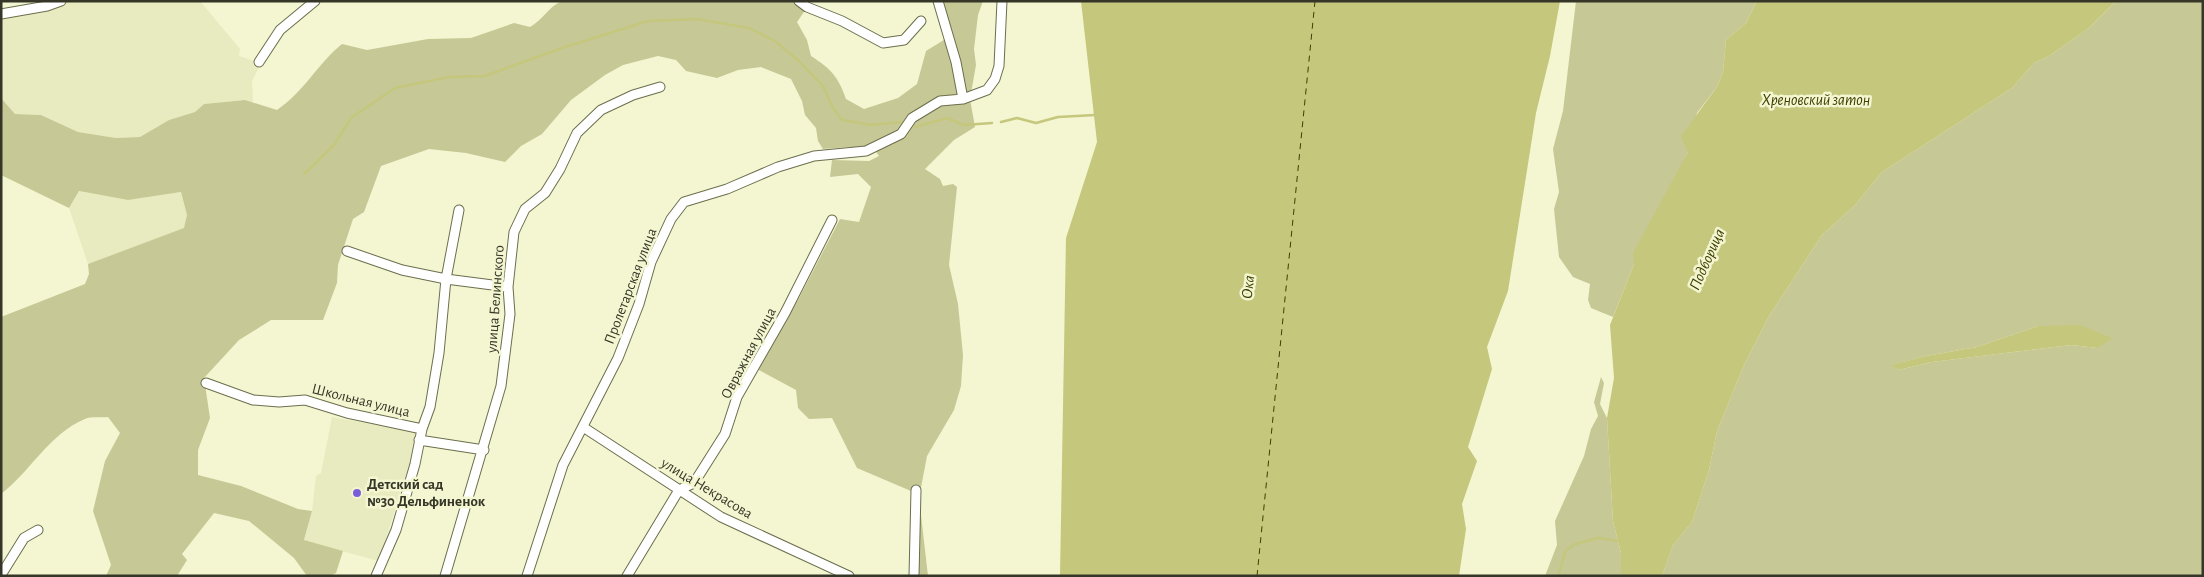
<svg xmlns="http://www.w3.org/2000/svg" width="2204" height="577" font-family="'Alegreya Sans',sans-serif">
<style>
.built{fill:#e8ebbf}
.green{fill:#c6c995;fill-rule:evenodd}
.water{fill:#c4c77c}
.lines{fill:none;stroke-linecap:round;stroke-linejoin:round}
.stream{stroke:#c4c77c;stroke-width:2.5}
.ferry{stroke:#3e3f02;stroke-width:1;stroke-dasharray:6 5;stroke-linecap:butt}
.street-casing{stroke:#6c6e4d;stroke-width:11}
.street{stroke:#fff;stroke-width:9}
.poi-dot{fill:#7b5fd9;stroke:#f3f6d0;stroke-width:2}
.labels{text-anchor:middle;stroke-width:5;stroke-linejoin:round;paint-order:stroke}
.street-label{font-size:15px;fill:#353627;stroke:#f3f6d0}
.poi-label{font-size:15px;font-weight:bold;fill:#353627;stroke:#f3f6d0;text-anchor:start}
.water-label{font-size:16px;font-style:italic;fill:#3e3f02;stroke:#f3f6d0}
</style>
<rect width="100%" height="100%" fill="#f3f6d0"/>
<path class="built" d="M 68,1 L 200,1 L 240,49 L 239,56 L 261,63 L 252,81 L 253,103 L 245,100 L 204,104 L 195,112 L 169,120 L 140,137 L 116,138 L 78,132 L 41,115 L 15,114 L 1,98 L 1,16 L 48,9 Z
M 78,191 L 128,200 L 181,192 L 187,215 L 185,228 L 88,264 L 69,208 Z
M 332,417 L 419,433 L 379,561 L 304,541 L 312,511 L 316,476 L 321,473 Z"/>
<path class="green" d="M 562,1 L 797,1 L 806,9 L 797,22 L 807,40 L 811,56 C 831,69 838,76 846,99 L 864,109 L 898,98 L 917,84 L 926,51 L 952,35 L 943,1 L 983,1 L 978,15 L 974,49 L 976,65 L 970,99 L 975,127 L 954,140 L 925,169 L 940,179 L 943,186 L 953,184 L 957,187 L 949,265 L 958,304 L 963,355 L 961,386 L 954,410 L 927,456 L 919,498 L 928,576 L 917,576 L 918,494 L 857,468 L 832,418 L 809,419 L 798,408 L 796,390 L 757,369 L 799,298 L 840,219 L 859,222 L 871,187 L 858,174 L 830,177 L 832,160 L 869,161 L 879,156 L 874,149 L 850,147 L 823,149 L 818,141 L 816,128 L 805,115 L 802,101 L 791,79 L 761,67 L 738,70 L 717,78 L 686,71 L 676,60 L 658,56 L 623,65 L 605,75 L 571,100 L 542,134 L 521,146 L 505,162 L 466,153 L 429,149 L 381,166 L 364,212 L 353,219 L 338,265 L 337,283 L 323,320 L 271,320 L 239,340 L 204,378 L 210,418 L 198,450 L 198,475 L 241,486 L 298,509 L 312,511 L 304,540 L 343,551 L 336,573 L 330,576 L 307,576 L 294,558 L 249,521 L 214,513 L 182,554 L 187,560 L 177,576 L 106,576 L 111,565 L 93,511 L 105,461 L 120,433 L 108,417 C 101,418 91,416 85,419 C 49,434 31,471 1,494 L 1,317 L 85,284 L 89,274 L 88,264 L 184,228 L 187,215 L 181,192 L 128,200 L 79,191 L 69,208 L 1,175 L 1,98 L 15,114 L 41,115 L 78,132 L 116,138 L 140,137 L 169,120 L 195,112 L 204,104 L 245,100 L 277,110 C 305,91 318,63 342,44 L 367,50 L 428,39 L 471,38 L 514,23 L 530,27 C 543,20 548,7 562,1 Z
M 1576,1 L 1757,1 L 1746,23 L 1726,40 L 1723,72 L 1717,87 L 1697,113 L 1688,152 L 1634,264 L 1613,317 L 1591,308 L 1588,300 L 1590,284 L 1573,277 L 1559,257 L 1554,209 L 1559,192 L 1553,149 L 1563,111 Z
M 2116,1 L 2203,1 L 2203,576 L 1662,576 L 1673,545 L 1692,522 L 1709,470 L 1717,431 L 1744,365 L 1769,316 L 1822,235 L 1855,205 L 1882,172 L 2012,88 L 2034,63 L 2049,56 L 2089,28 ZM 2038,326 L 2098,348 L 2071,345 L 1932,362 L 1898,370 L 1892,365 L 1926,356 L 1977,347 Z
M 1601,377 L 1604,383 L 1600,404 L 1607,418 L 1613,521 L 1621,553 L 1621,576 L 1545,576 L 1557,545 L 1555,521 L 1584,456 L 1591,429 L 1598,416 L 1594,402 Z"/>
<path class="water" d="M 1081,1 L 1560,1 L 1550,56 L 1536,113 L 1508,291 L 1487,347 L 1492,369 L 1468,447 L 1477,461 L 1462,504 L 1466,529 L 1459,576 L 1060,576 L 1066,238 L 1097,142 Z
M 1757,1 L 2116,1 L 2089,28 L 2049,56 L 2034,63 L 2012,88 L 1882,172 L 1855,205 L 1822,235 L 1769,316 L 1744,365 L 1717,431 L 1709,470 L 1692,522 L 1673,545 L 1662,576 L 1621,576 L 1621,553 L 1613,521 L 1607,418 L 1614,378 L 1610,325 L 1634,264 L 1633,253 L 1688,152 L 1681,136 L 1717,87 L 1723,72 L 1726,40 L 1746,23 Z
M 2080,325 L 2112,338 L 2098,348 L 2071,345 L 1932,362 L 1898,370 L 1891,365 L 1926,356 L 1977,347 L 2038,326 Z"/>
<g class="lines">
<path class="stream" d="M 1001,122 L 1017,118 L 1036,123 L 1058,117 L 1095,115
M 915,127 L 947,118 L 964,125 L 992,123
M 304,174 L 334,145 L 351,118 L 395,88 L 449,77 L 485,76 L 562,48 L 648,21 L 697,19 L 749,28 L 775,41 L 799,61 L 823,86 L 833,108 L 842,120 L 871,125 L 902,122
M 1558,576 L 1566,550 L 1575,544 L 1598,538 L 1620,541"/>
<path class="ferry" d="M 1257,576 L 1315,1"/>
<g class="street-casing">
<path id="street" d="M 799,1 L 807,7 L 842,21 L 883,43 L 904,40 L 921,21
M 938,1 L 956,62 L 963,99
M 1,14 L 47,6 L 61,1
M 259,62 L 280,30 L 315,1
M 347,251 L 402,270 L 446,279 L 508,287
M 206,383 L 253,400 L 279,402 L 305,400 L 347,413 L 422,429
M 583,427 L 721,517 L 849,576
M 419,440 L 484,450
M 1,575 L 24,538 L 38,530
M 376,576 L 396,530 L 415,464 L 422,429 L 430,407 L 439,353 L 446,279 L 459,210
M 445,576 L 501,386 L 510,314 L 508,287 L 514,232 L 525,209 L 545,193 L 560,169 L 577,133 L 601,110 L 633,95 L 660,87
M 527,576 L 563,465 L 618,358 L 639,304 L 651,262 L 671,219 L 684,202 L 727,189 L 778,167 L 814,156 L 866,151 L 901,134 L 912,118 L 940,101 L 963,99 L 987,90 L 995,79 L 999,66 L 1002,1
M 627,576 L 679,490 L 694,483 L 725,434 L 737,397 L 785,313 L 832,220
M 914,576 L 916,490"/>
</g>
<use href="#street" class="street"/>
</g>
<circle class="poi-dot" cx="357" cy="493" r="5"/>
<g class="labels">
<g class="street-label">
<text transform="translate(630 286) rotate(-69)" y="5">Пролетарская улица</text>
<text transform="translate(495 299) rotate(-86)" y="5">улица Белинского</text>
<text transform="translate(748 353) rotate(-62)" y="5">Овражная улица</text>
<text transform="translate(361 400) rotate(14)" y="5">Школьная улица</text>
<text transform="translate(707 488) rotate(31)" y="5">улица Некрасова</text>
</g>
<g class="poi-label">
<text x="367" y="489">Детский сад<tspan x="367" dy="17">№30 Дельфиненок</tspan></text>
</g>
<g class="water-label">
<text x="1816" y="105">Хреновский затон</text>
<text transform="translate(1706 259) rotate(-66)" y="6">Подборица</text>
<text transform="translate(1247 287) rotate(-83)" y="6">Ока</text>
</g>
</g>
<rect width="2204" height="577" fill="none" stroke="#353627" stroke-width="5"/>
</svg>
